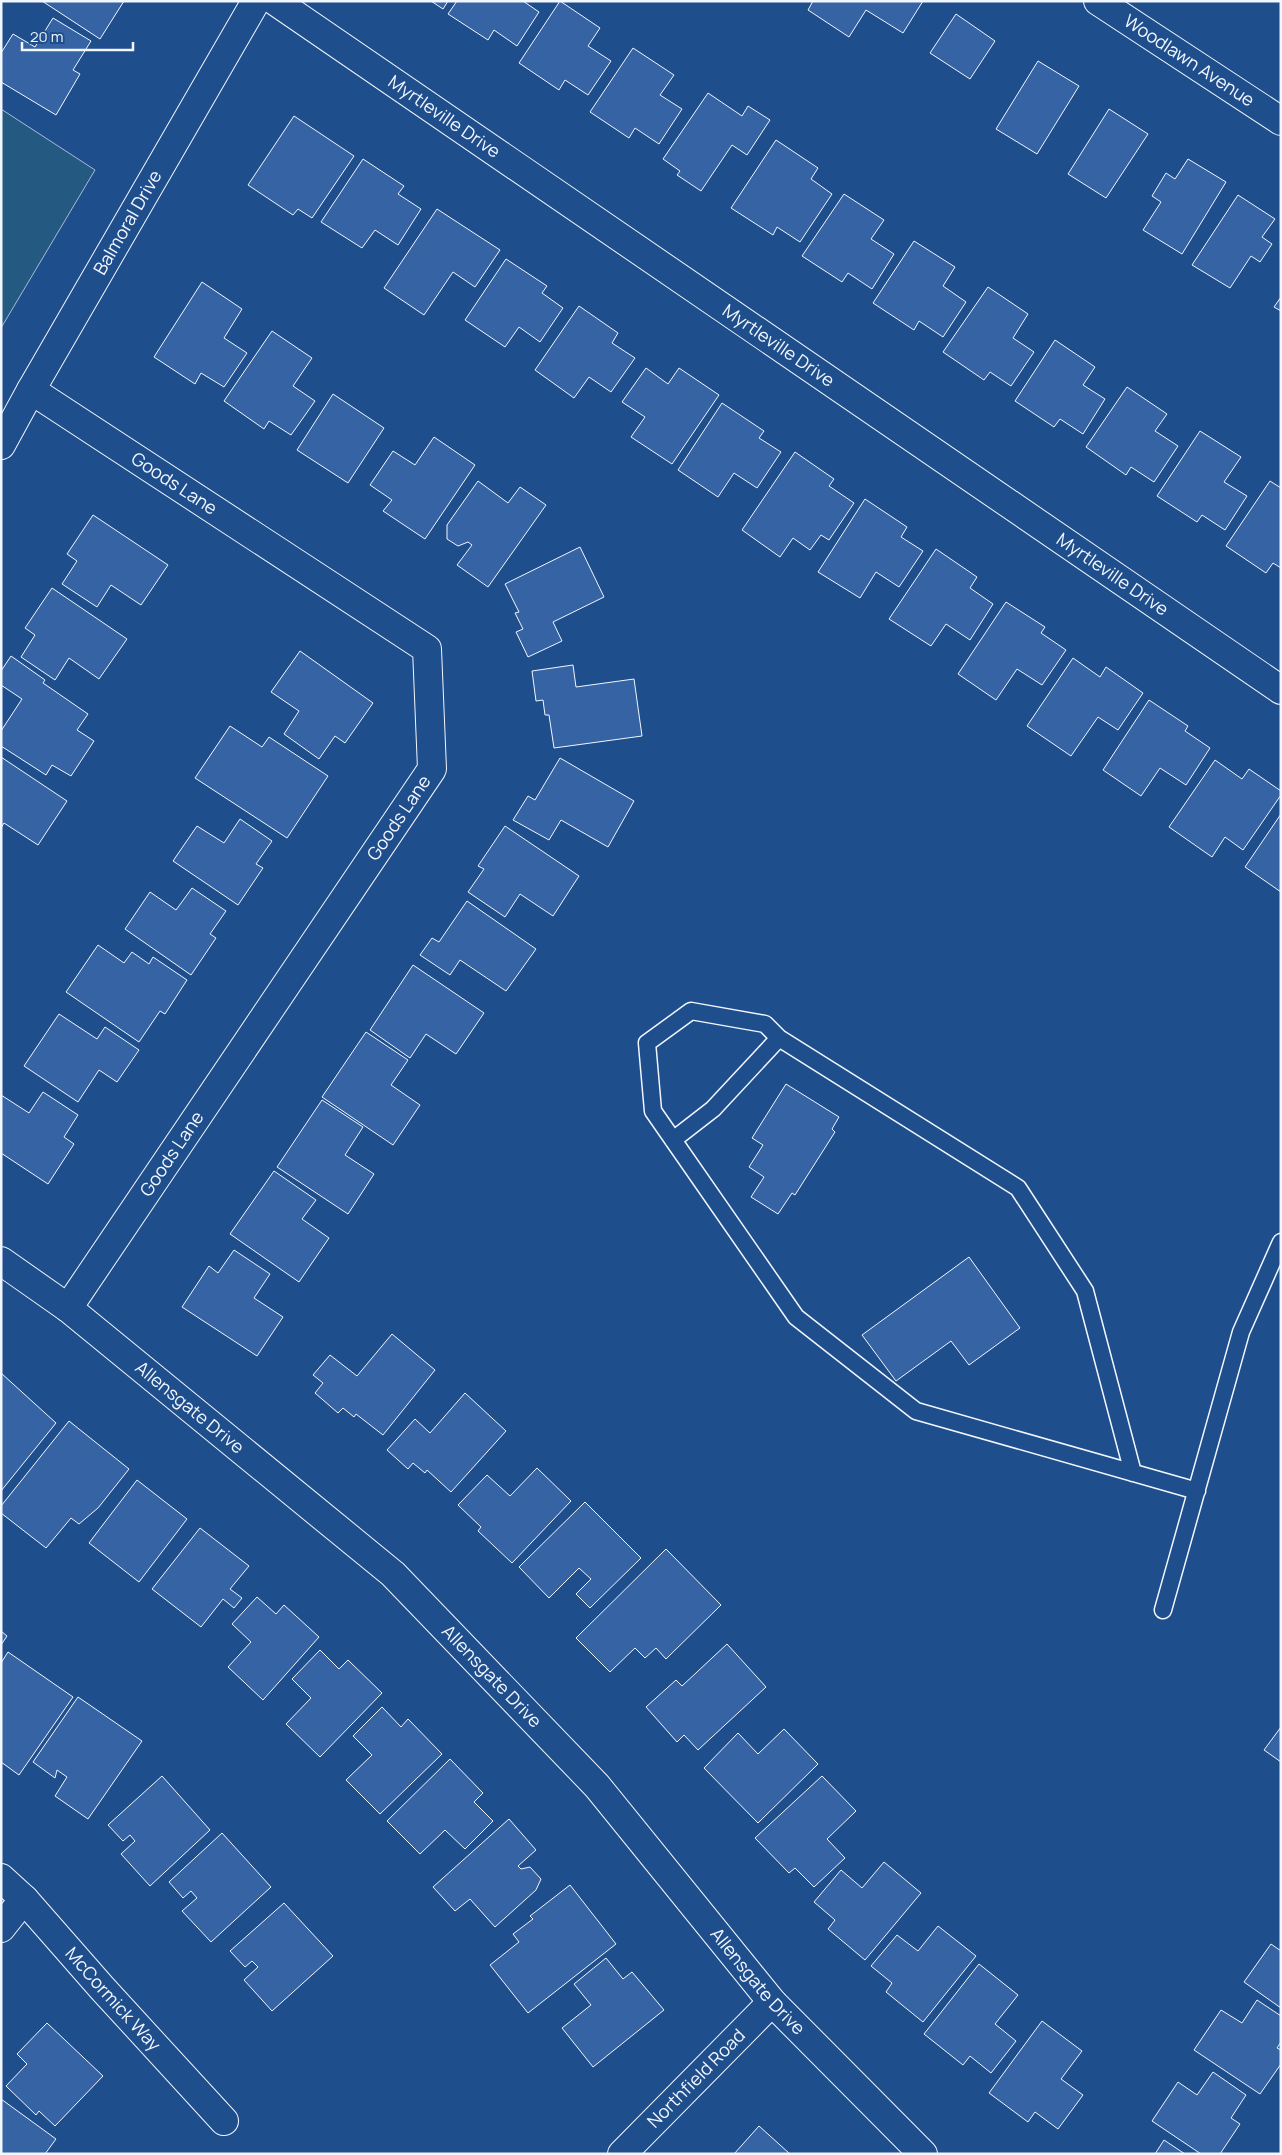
<svg xmlns="http://www.w3.org/2000/svg" width="1282" height="2155" font-family="Manrope,sans-serif">
<style>
.green{fill:#245a82;stroke:#a8bbd7}
.building{fill:#3563a3;stroke:#f2f6ff}
.lines{fill:none;stroke-linecap:round;stroke-linejoin:round}
.service-casing{stroke:#f2f6ff;stroke-width:19}
.minor-casing{stroke:#f2f6ff;stroke-width:30}
.tertiary-casing{stroke:#f2f6ff;stroke-width:30}
.service{stroke:#1f4e8c;stroke-width:16}
.minor{stroke:#1f4e8c;stroke-width:28}
.tertiary{stroke:#1f4e8c;stroke-width:28}
.labels{text-anchor:middle;stroke-width:4;stroke-linejoin:round;paint-order:stroke}
.street-label{font-size:18px;fill:#f2f6ff;stroke:#1f4e8c}
</style>
<rect width="100%" height="100%" fill="#1f4e8c"/>
<path class="green" d="M 1,109 L 95,170 L 1,328 Z"/>
<path class="building" d="M 42,1 L 124,1 L 100,39 Z
M 431,1 L 448,1 L 443,9 Z
M 457,1 L 523,1 L 539,12 L 517,46 L 494,30 L 488,40 L 448,14 Z
M 560,1 L 600,28 L 588,46 L 611,61 L 588,95 L 565,80 L 559,90 L 519,63 Z
M 813,1 L 923,1 L 903,33 L 866,10 L 849,37 L 808,10 Z
M 956,14 L 995,41 L 970,79 L 930,53 Z
M 53,18 L 91,41 L 73,70 L 80,74 L 56,115 L 1,82 L 1,53 L 13,34 L 35,47 Z
M 633,48 L 674,75 L 660,95 L 682,109 L 659,144 L 635,128 L 629,138 L 590,112 Z
M 1038,61 L 1079,86 L 1037,154 L 996,129 Z
M 708,93 L 742,116 L 748,106 L 770,120 L 747,155 L 732,145 L 701,191 L 677,175 L 680,171 L 663,159 Z
M 1109,109 L 1148,134 L 1106,198 L 1068,174 Z
M 294,116 L 354,156 L 312,218 L 298,209 L 293,215 L 248,185 Z
M 776,140 L 818,168 L 811,179 L 832,194 L 800,242 L 777,227 L 773,235 L 731,208 Z
M 363,159 L 404,186 L 398,194 L 421,209 L 398,245 L 375,230 L 362,248 L 321,222 Z
M 1188,159 L 1226,182 L 1182,254 L 1143,230 L 1161,202 L 1152,196 L 1166,173 L 1175,179 Z
M 844,194 L 884,220 L 871,239 L 894,254 L 872,289 L 848,273 L 842,282 L 802,256 Z
M 1238,195 L 1275,219 L 1262,237 L 1272,244 L 1260,262 L 1251,256 L 1230,288 L 1192,265 Z
M 437,209 L 500,250 L 475,287 L 453,272 L 424,315 L 384,288 Z
M 914,241 L 955,267 L 943,286 L 966,302 L 943,337 L 919,321 L 914,330 L 873,303 Z
M 506,259 L 547,286 L 542,293 L 563,308 L 540,342 L 519,327 L 505,347 L 465,320 Z
M 202,282 L 242,309 L 224,338 L 247,353 L 224,387 L 201,373 L 195,384 L 154,357 Z
M 988,287 L 1028,314 L 1013,338 L 1034,352 L 1011,386 L 990,372 L 984,380 L 943,352 Z
M 1281,297 L 1281,311 L 1274,307 Z
M 579,306 L 618,333 L 612,343 L 635,358 L 611,392 L 589,377 L 574,398 L 535,370 Z
M 272,331 L 312,358 L 293,386 L 315,401 L 291,435 L 269,421 L 264,429 L 224,401 Z
M 1055,340 L 1095,367 L 1083,385 L 1105,399 L 1083,434 L 1060,419 L 1054,427 L 1015,401 Z
M 646,368 L 668,384 L 679,368 L 719,395 L 672,464 L 631,437 L 645,417 L 622,402 Z
M 1127,387 L 1167,414 L 1155,431 L 1178,446 L 1154,482 L 1131,467 L 1126,475 L 1086,447 Z
M 333,394 L 384,428 L 348,483 L 297,450 Z
M 722,403 L 764,431 L 759,438 L 781,452 L 757,488 L 734,473 L 718,497 L 678,470 Z
M 1200,431 L 1241,457 L 1224,482 L 1247,496 L 1225,530 L 1202,515 L 1197,522 L 1157,496 Z
M 434,437 L 475,465 L 425,539 L 383,511 L 392,500 L 370,485 L 393,451 L 415,465 Z
M 795,452 L 834,479 L 829,486 L 854,503 L 829,540 L 821,535 L 810,550 L 793,538 L 780,557 L 742,530 Z
M 478,481 L 508,503 L 520,487 L 546,505 L 488,587 L 457,565 L 472,545 L 468,542 L 458,546 L 447,539 L 447,525 Z
M 1270,481 L 1281,488 L 1281,568 L 1273,563 L 1266,573 L 1226,546 Z
M 865,499 L 907,527 L 901,537 L 923,551 L 899,587 L 876,572 L 860,598 L 818,572 Z
M 93,515 L 168,565 L 141,605 L 111,585 L 97,607 L 62,584 L 77,561 L 67,554 Z
M 580,547 L 604,597 L 553,622 L 562,641 L 528,657 L 516,632 L 523,629 L 515,613 L 519,612 L 505,584 Z
M 936,549 L 977,577 L 970,588 L 993,604 L 970,640 L 946,624 L 931,646 L 889,619 Z
M 52,588 L 127,639 L 99,679 L 69,658 L 55,680 L 21,657 L 35,635 L 25,628 Z
M 1006,602 L 1045,627 L 1041,633 L 1066,650 L 1042,685 L 1017,669 L 996,700 L 958,674 Z
M 300,651 L 373,703 L 345,743 L 335,736 L 319,759 L 284,734 L 299,711 L 271,692 Z
M 11,656 L 45,680 L 43,683 L 88,714 L 77,730 L 94,741 L 71,776 L 52,765 L 46,775 L 1,746 L 1,731 L 22,699 L 1,685 L 1,671 Z
M 1073,658 L 1100,677 L 1106,667 L 1143,693 L 1118,730 L 1098,717 L 1071,756 L 1027,726 Z
M 573,665 L 576,687 L 634,679 L 642,736 L 554,748 L 549,715 L 545,715 L 543,700 L 536,701 L 532,671 Z
M 1149,700 L 1188,726 L 1185,731 L 1210,748 L 1186,785 L 1160,768 L 1141,796 L 1103,770 Z
M 230,726 L 262,747 L 269,737 L 328,776 L 287,838 L 195,778 Z
M 1,757 L 67,801 L 38,845 L 4,823 L 1,828 Z
M 560,758 L 634,801 L 608,847 L 561,820 L 549,840 L 513,820 L 528,796 L 535,800 Z
M 1215,760 L 1242,779 L 1249,769 L 1281,791 L 1281,795 L 1243,850 L 1225,837 L 1212,857 L 1169,827 Z
M 1281,814 L 1281,892 L 1245,867 Z
M 240,819 L 272,841 L 256,864 L 263,868 L 238,905 L 173,861 L 197,826 L 224,843 Z
M 505,826 L 579,876 L 553,916 L 520,894 L 505,917 L 468,892 L 484,869 L 478,866 Z
M 192,888 L 226,911 L 210,934 L 216,938 L 191,975 L 125,929 L 150,892 L 176,910 Z
M 467,901 L 536,949 L 506,991 L 460,960 L 450,975 L 420,955 L 432,938 L 439,942 Z
M 98,945 L 124,963 L 132,952 L 149,964 L 153,957 L 187,980 L 165,1014 L 160,1011 L 139,1042 L 66,992 Z
M 413,965 L 484,1013 L 456,1054 L 426,1034 L 410,1058 L 370,1030 Z
M 59,1014 L 97,1039 L 105,1027 L 139,1050 L 117,1082 L 99,1070 L 78,1102 L 24,1066 Z
M 366,1032 L 408,1060 L 391,1085 L 420,1105 L 393,1145 L 322,1097 Z
M 786,1084 L 839,1117 L 832,1129 L 835,1132 L 795,1195 L 792,1193 L 778,1214 L 751,1197 L 764,1177 L 749,1167 L 763,1145 L 752,1138 Z
M 43,1092 L 78,1115 L 64,1137 L 74,1144 L 48,1184 L 1,1153 L 1,1095 L 29,1113 Z
M 322,1100 L 363,1127 L 345,1155 L 374,1174 L 348,1214 L 277,1167 Z
M 274,1171 L 316,1200 L 302,1219 L 329,1238 L 299,1282 L 230,1234 Z
M 234,1250 L 270,1274 L 254,1298 L 283,1317 L 257,1356 L 182,1307 L 209,1266 L 218,1273 Z
M 969,1257 L 1020,1328 L 969,1365 L 951,1341 L 896,1381 L 862,1335 Z
M 392,1334 L 435,1370 L 383,1435 L 356,1414 L 354,1417 L 343,1408 L 338,1413 L 315,1393 L 323,1383 L 313,1375 L 330,1355 L 357,1376 Z
M 1,1373 L 56,1423 L 1,1491 Z
M 465,1393 L 506,1431 L 451,1492 L 427,1470 L 425,1473 L 413,1463 L 408,1469 L 387,1450 L 415,1419 L 430,1433 Z
M 69,1421 L 129,1469 L 98,1508 L 79,1524 L 71,1518 L 46,1548 L 1,1513 L 1,1506 Z
M 537,1468 L 571,1501 L 512,1563 L 478,1531 L 481,1527 L 458,1505 L 487,1475 L 510,1496 Z
M 137,1480 L 187,1519 L 139,1582 L 89,1543 Z
M 585,1502 L 641,1558 L 590,1608 L 576,1594 L 591,1579 L 579,1568 L 549,1598 L 519,1567 Z
M 200,1528 L 249,1566 L 230,1589 L 242,1598 L 234,1608 L 223,1599 L 201,1627 L 152,1589 Z
M 666,1549 L 721,1605 L 666,1659 L 656,1648 L 645,1658 L 635,1648 L 610,1672 L 576,1638 Z
M 257,1597 L 276,1614 L 284,1605 L 319,1637 L 263,1700 L 228,1667 L 251,1642 L 232,1624 Z
M 1,1631 L 7,1636 L 1,1645 Z
M 727,1644 L 766,1687 L 698,1750 L 684,1735 L 677,1742 L 646,1707 L 676,1680 L 682,1686 Z
M 320,1650 L 339,1669 L 348,1660 L 382,1693 L 320,1757 L 286,1724 L 311,1698 L 292,1679 Z
M 8,1652 L 73,1697 L 19,1775 L 1,1762 L 1,1663 Z
M 78,1697 L 142,1741 L 88,1819 L 55,1796 L 67,1777 L 57,1770 L 55,1778 L 33,1762 Z
M 382,1707 L 401,1727 L 408,1719 L 442,1754 L 380,1814 L 346,1780 L 372,1755 L 353,1736 Z
M 1281,1727 L 1281,1762 L 1264,1750 Z
M 784,1729 L 818,1764 L 758,1823 L 704,1768 L 738,1733 L 758,1754 Z
M 450,1759 L 483,1793 L 474,1802 L 493,1821 L 465,1849 L 445,1830 L 420,1854 L 387,1821 Z
M 162,1776 L 210,1830 L 150,1886 L 121,1854 L 135,1841 L 130,1835 L 123,1841 L 108,1825 Z
M 822,1776 L 856,1811 L 827,1839 L 845,1858 L 814,1887 L 795,1868 L 789,1873 L 755,1838 Z
M 509,1819 L 536,1850 L 518,1866 L 521,1869 L 530,1867 L 541,1879 L 536,1890 L 495,1927 L 470,1899 L 455,1911 L 433,1887 Z
M 222,1833 L 271,1887 L 211,1942 L 182,1911 L 197,1898 L 191,1891 L 183,1898 L 169,1882 Z
M 884,1862 L 921,1893 L 865,1960 L 828,1929 L 835,1920 L 814,1902 L 841,1870 L 862,1888 Z
M 570,1885 L 616,1944 L 528,2013 L 490,1965 L 519,1942 L 513,1934 L 533,1919 L 530,1916 Z
M 284,1903 L 333,1956 L 272,2011 L 244,1980 L 258,1967 L 252,1961 L 245,1967 L 230,1951 Z
M 938,1926 L 976,1956 L 923,2022 L 886,1992 L 892,1983 L 871,1966 L 897,1935 L 918,1951 Z
M 1271,1944 L 1281,1951 L 1281,2008 L 1244,1982 Z
M 606,1958 L 623,1979 L 632,1972 L 664,2010 L 593,2067 L 562,2028 L 591,2005 L 574,1984 Z
M 979,1964 L 1018,1995 L 995,2024 L 1016,2041 L 991,2073 L 970,2056 L 963,2065 L 924,2034 Z
M 1257,2000 L 1281,2016 L 1281,2042 L 1277,2048 L 1281,2050 L 1281,2064 L 1260,2094 L 1194,2050 L 1221,2010 L 1242,2023 Z
M 1042,2021 L 1082,2051 L 1061,2079 L 1083,2095 L 1058,2129 L 1035,2112 L 1028,2122 L 989,2093 Z
M 47,2023 L 103,2076 L 55,2126 L 39,2111 L 36,2115 L 6,2086 L 27,2064 L 17,2054 Z
M 1213,2072 L 1246,2095 L 1231,2118 L 1240,2124 L 1220,2154 L 1201,2154 L 1152,2121 L 1178,2082 L 1197,2095 Z
M 1,2099 L 56,2139 L 45,2154 L 1,2154 Z
M 759,2126 L 790,2154 L 734,2154 Z
M 1164,2140 L 1185,2154 L 1155,2154 Z"/>
<g class="lines">
<g class="service-casing">
<path id="service" d="M 673,1140 L 713,1109 L 779,1038
M 1133,1473 L 1085,1291 L 1018,1188 L 779,1038 L 765,1024 L 691,1011 L 647,1043 L 653,1111 L 796,1317 L 916,1411 L 1197,1491
M 1163,1610 L 1241,1332 L 1281,1242"/>
</g>
<g class="minor-casing">
<g id="minor">
<path id="s1" d="M 275,1 L 1281,690"/>
<path id="s2" d="M 1098,1 L 1281,121"/>
<path id="s3" d="M 31,390 L 427,649 L 432,769 L 68,1308"/>
<path id="s4" d="M 1,1261 L 68,1308 L 393,1574 L 597,1786 L 772,2002 L 923,2154"/>
<path id="s5" d="M 1,1878 L 24,1899 L 102,1988 L 224,2121"/>
<path d="M 1,1928 L 24,1899"/>
<path id="s6" d="M 622,2154 L 772,2002"/>
</g>
</g>
<g class="tertiary-casing">
<g id="tertiary">
<path id="s7" d="M 1,445 L 31,390 L 256,1"/>
</g>
</g>
<use href="#service" class="service"/>
<use href="#minor" class="minor"/>
<use href="#tertiary" class="tertiary"/>
</g>
<g class="labels">
<g class="street-label">
<text dy="6" stroke="none"><textPath href="#s2" startOffset="109">Woodlawn Avenue</textPath></text>
<text dy="6" stroke="none"><textPath href="#s1" startOffset="205">Myrtleville Drive</textPath></text>
<text dy="6" stroke="none"><textPath href="#s7" startOffset="256">Balmoral Drive</textPath></text>
<text dy="6" stroke="none"><textPath href="#s1" startOffset="610">Myrtleville Drive</textPath></text>
<text dy="6" stroke="none"><textPath href="#s3" startOffset="171">Goods Lane</textPath></text>
<text dy="6" stroke="none"><textPath href="#s1" startOffset="1015">Myrtleville Drive</textPath></text>
<text transform="translate(399 818) rotate(-56)" y="6">Goods Lane</text>
<text transform="translate(172 1154) rotate(-56)" y="6">Goods Lane</text>
<text dy="6" stroke="none"><textPath href="#s4" startOffset="239">Allensgate Drive</textPath></text>
<text dy="6" stroke="none"><textPath href="#s4" startOffset="644">Allensgate Drive</textPath></text>
<text dy="6" stroke="none"><textPath href="#s4" startOffset="1049">Allensgate Drive</textPath></text>
<text dy="6" stroke="none"><textPath href="#s5" startOffset="165">McCormick Way</textPath></text>
<text dy="6" stroke="none"><textPath href="#s6" startOffset="106">Northfield Road</textPath></text>
</g>
</g>
<rect width="1282" height="2155" fill="none" stroke="#f2f6ff" stroke-width="5"/>
<path d="M22 42v8h111v-8" fill="none" stroke="#f2f6ff" stroke-width="2.5"/>
<text x="30" y="42" font-size="15" fill="#f2f6ff" stroke="#1f4e8c" stroke-width="4" paint-order="stroke">20 m</text>
</svg>
